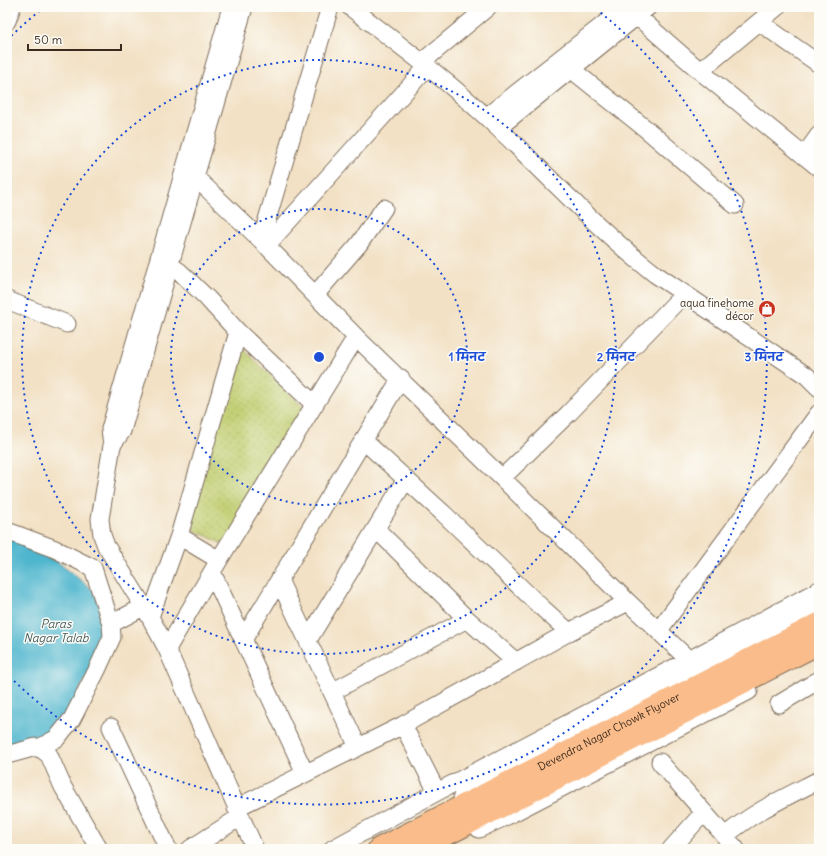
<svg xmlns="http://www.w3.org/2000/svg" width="826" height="856" font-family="Delius,'Playpen Sans Deva',sans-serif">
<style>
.green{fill:url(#green-dots);stroke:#7e7c47}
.water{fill:#4eb5cd;stroke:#447076}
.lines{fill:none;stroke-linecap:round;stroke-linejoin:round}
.minor-casing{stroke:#7b6a58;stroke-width:19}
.highway-casing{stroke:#7b6a58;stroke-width:24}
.minor{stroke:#fff;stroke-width:17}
.highway{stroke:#f9bc8a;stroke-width:22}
.ring{fill:none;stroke:#1d4ed8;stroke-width:2;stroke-dasharray:2 4}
.labels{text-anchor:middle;stroke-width:3;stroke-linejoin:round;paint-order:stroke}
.poi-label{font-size:11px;fill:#3b2a1e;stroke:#fdfcf7;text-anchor:end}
.street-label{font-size:11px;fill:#3b2a1e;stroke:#fdfcf7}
.water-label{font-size:12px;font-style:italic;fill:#425b5b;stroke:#fdfcf7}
.centre{fill:#1d4ed8;stroke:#fdfcf7;stroke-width:2}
.ring-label{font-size:12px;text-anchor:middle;font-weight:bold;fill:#1d4ed8;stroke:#fdfcf7;stroke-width:3;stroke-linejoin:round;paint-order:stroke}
</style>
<defs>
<pattern id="green-dots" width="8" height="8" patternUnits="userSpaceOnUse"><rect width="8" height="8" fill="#c1ce70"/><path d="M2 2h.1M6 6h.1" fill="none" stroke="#a7b161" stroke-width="1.8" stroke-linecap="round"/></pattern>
</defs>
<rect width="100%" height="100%" fill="#fdfcf7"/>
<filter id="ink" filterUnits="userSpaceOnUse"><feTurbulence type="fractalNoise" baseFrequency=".025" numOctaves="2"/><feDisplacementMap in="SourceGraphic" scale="8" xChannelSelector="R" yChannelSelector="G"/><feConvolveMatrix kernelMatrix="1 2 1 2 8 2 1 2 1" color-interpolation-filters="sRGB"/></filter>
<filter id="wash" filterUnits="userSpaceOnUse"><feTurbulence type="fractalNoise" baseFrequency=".012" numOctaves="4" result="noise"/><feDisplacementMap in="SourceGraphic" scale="16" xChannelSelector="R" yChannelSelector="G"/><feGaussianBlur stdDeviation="0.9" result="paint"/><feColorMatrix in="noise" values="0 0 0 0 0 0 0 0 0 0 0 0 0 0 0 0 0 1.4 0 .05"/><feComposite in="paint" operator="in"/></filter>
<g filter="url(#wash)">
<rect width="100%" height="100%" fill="#f2e1c5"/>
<path class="green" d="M 239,345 L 305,409 L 225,545 L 186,526 Z"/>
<path class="water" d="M 7,535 L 43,548 L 54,559 L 92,589 L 97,598 L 106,638 L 59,731 L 24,746 L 7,744 Z"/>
</g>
<g filter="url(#ink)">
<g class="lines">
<g class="minor-casing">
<path id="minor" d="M 231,7 L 110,429 L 112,445 L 100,519 L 102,535 L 106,546 L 150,617 L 167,649 L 255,849
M 330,7 L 261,240 L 356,337 L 502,478 L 628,602 L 689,660
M 350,7 C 401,46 452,84 498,128 C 550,177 598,230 655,274 L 807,376 L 819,388
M 625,8 L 637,16 L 700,71 L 819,168
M 7,21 L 12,7
M 759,22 L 819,64
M 422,62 L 488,7
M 571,69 L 646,129 L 735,205
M 700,71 L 777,7
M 486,117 L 626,7
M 498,128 L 648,7
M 804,156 L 819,135
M 187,175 L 195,177 L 261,240
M 266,246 L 428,66
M 161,262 L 170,265 L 180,272 L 207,298 L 238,332 L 314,404
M 315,295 L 359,244 L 384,208
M 7,300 L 67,324
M 363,440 L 444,514 L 540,606 L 569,632
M 112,445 L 122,431 L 244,7
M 502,478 L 569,413 L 684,294
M 376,529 L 467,619 L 516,662
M 7,531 L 55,549 L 93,568 L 111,624 L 143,607
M 179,536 L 219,560
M 212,572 L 305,773
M 279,580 L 358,747
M 150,617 L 179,536 L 238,332
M 659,630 L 819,413
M 243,640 L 401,378
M 308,640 L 406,479
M 167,649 L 219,560 L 356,337
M 332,692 L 467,619
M 779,704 L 819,680
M 403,725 L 437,792
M 111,727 L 168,849
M 39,748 L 57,738 L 72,719 L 97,670 L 112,637 L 111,624
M 7,755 L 36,747 L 44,751 L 49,755 L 63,787 L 99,849
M 660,762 L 736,849
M 462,796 L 492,778 L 819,607
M 236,808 L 403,725 L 569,632 L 628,602
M 479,829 L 507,816 L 749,691
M 725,836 C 753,812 786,797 819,780
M 190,849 L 240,817
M 332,849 L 437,792 L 689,660 L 819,590
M 671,849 L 704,812"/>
</g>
<g class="highway-casing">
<g id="highway">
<path id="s1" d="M 379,849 L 819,624"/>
<path d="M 418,849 L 819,643"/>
</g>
</g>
<use href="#minor" class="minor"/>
<use href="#highway" class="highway"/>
</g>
</g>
<g class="ring">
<circle cx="319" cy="357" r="148"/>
<circle cx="319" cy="357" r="297"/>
<path d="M7 40A445 445 0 0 1 42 9M596 9A445 445 0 1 1 7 674"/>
</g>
<defs>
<g id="shop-disc" transform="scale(0.9)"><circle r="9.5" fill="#c8321e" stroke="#fdfcf7"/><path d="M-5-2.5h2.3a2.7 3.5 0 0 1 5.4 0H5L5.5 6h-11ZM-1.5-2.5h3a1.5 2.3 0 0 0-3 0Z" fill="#fff"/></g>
</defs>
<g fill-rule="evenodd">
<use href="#shop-disc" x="767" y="309"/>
</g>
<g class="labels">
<g class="poi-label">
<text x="754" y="307">aqua finehome<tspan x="754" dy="13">décor</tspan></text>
</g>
<g class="street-label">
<text dy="4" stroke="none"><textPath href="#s1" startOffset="258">Devendra Nagar Chowk Flyover</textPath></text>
</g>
<g class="water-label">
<text x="56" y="628">Paras<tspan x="56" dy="14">Nagar Talab</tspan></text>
</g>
</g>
<circle cx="319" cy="357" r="6" class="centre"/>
<g class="ring-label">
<text x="467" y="361">1 मिनट</text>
<text x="616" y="361">2 मिनट</text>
<text x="764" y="361">3 मिनट</text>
</g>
<rect width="826" height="856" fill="none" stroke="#fdfcf7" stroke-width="24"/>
<path d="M28 44v6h93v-6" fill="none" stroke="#3b2a1e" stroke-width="2"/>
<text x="34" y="44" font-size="12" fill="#3b2a1e" stroke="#fdfcf7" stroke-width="3" paint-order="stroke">50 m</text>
</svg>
